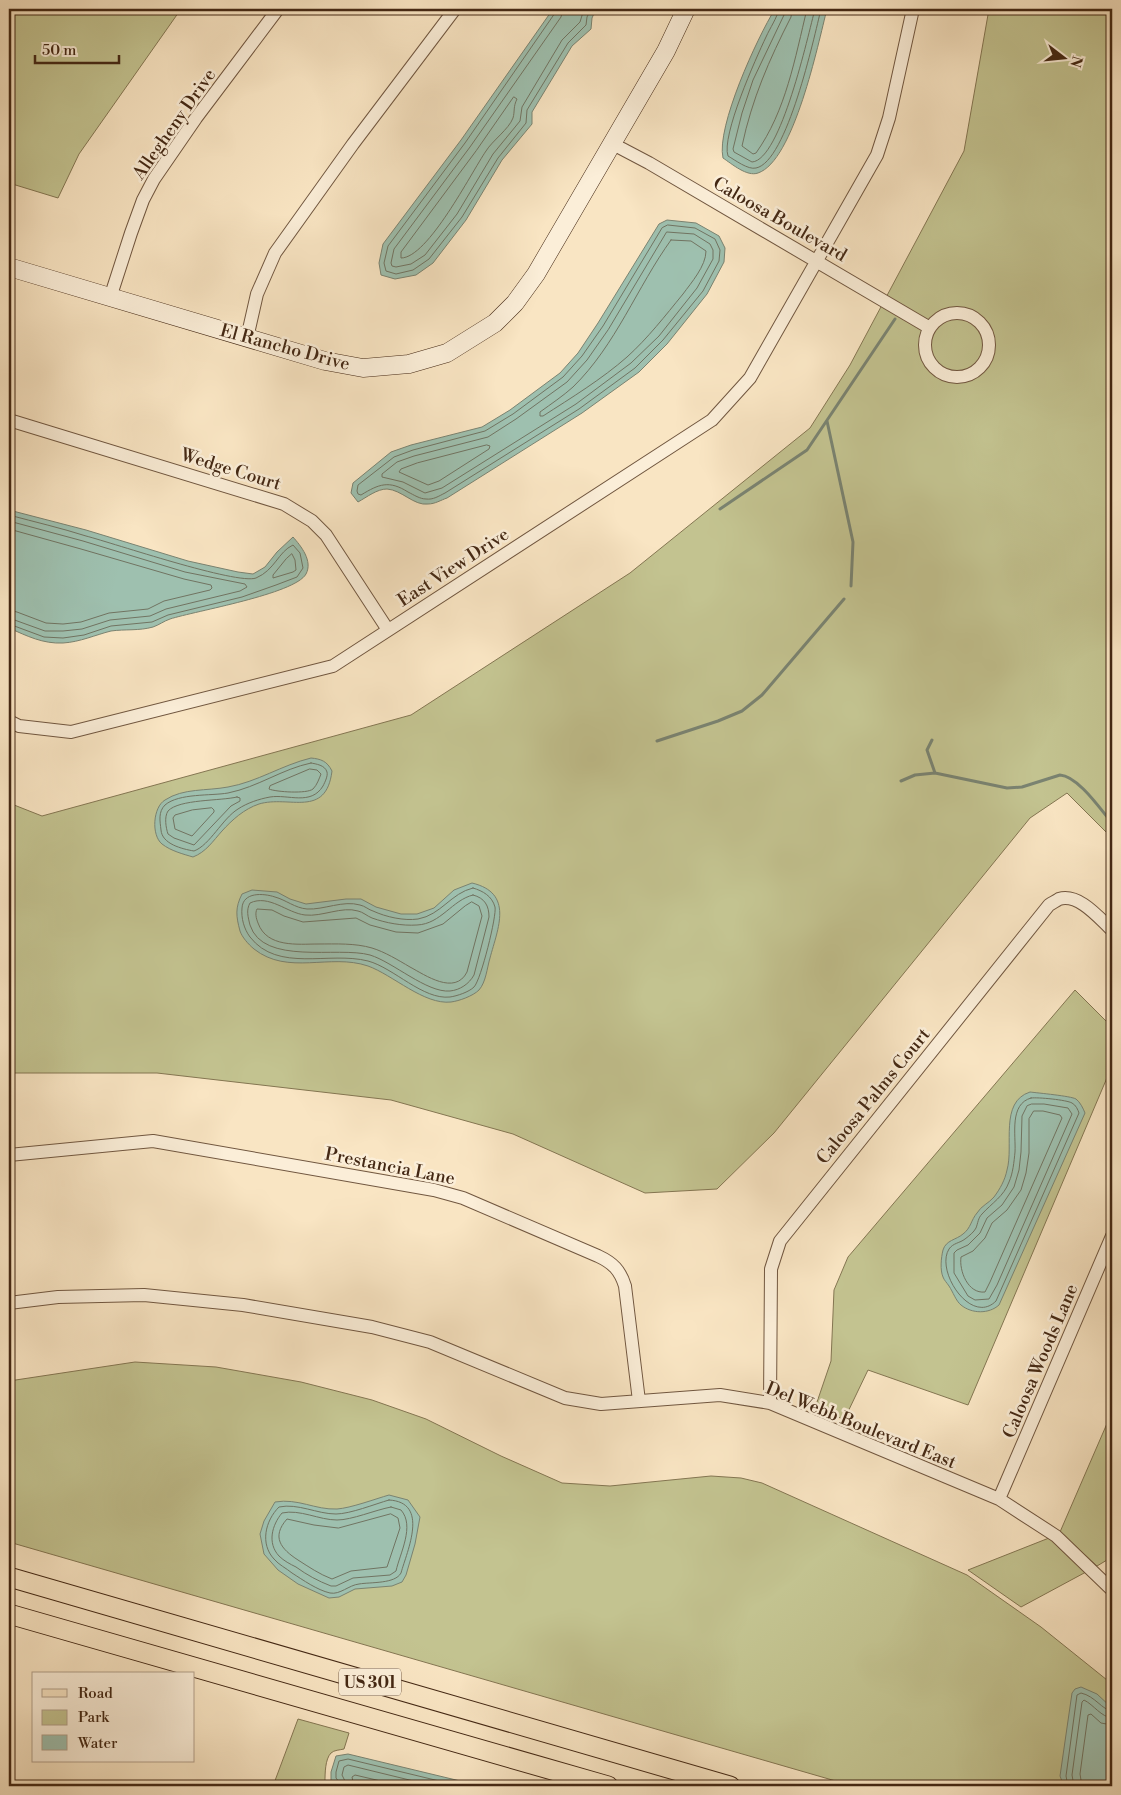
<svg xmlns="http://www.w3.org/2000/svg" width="1121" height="1795" font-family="'Libre Bodoni',serif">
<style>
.green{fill:#c3c390;stroke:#847652}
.water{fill:#9ec0af;stroke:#7a8371}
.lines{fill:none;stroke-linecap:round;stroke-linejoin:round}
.shore{stroke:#717462;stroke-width:1}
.stream{stroke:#7a8371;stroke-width:3}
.street-casing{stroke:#715740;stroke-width:14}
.secondary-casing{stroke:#442814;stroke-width:19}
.primary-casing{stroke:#442814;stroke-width:21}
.street{stroke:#fbeed8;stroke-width:12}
.secondary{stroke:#fbeed8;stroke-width:18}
.primary{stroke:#f9e5c3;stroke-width:19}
.labels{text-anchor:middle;stroke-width:5;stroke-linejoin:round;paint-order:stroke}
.shield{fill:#fbeed8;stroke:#7b634f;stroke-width:1}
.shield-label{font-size:16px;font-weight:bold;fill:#442814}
.street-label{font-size:18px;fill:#442814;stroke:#fbeed8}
</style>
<rect width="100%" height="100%" fill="#f9e5c3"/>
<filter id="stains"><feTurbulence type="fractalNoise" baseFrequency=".004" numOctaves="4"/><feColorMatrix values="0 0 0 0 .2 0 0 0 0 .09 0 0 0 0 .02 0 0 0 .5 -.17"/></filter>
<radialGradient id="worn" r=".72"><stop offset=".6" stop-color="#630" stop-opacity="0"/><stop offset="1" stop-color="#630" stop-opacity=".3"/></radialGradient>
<path class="green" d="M 9,9 L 181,9 L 79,154 L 58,198 L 9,183 Z
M 989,9 L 1112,9 L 1112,838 L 1067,793 L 1030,818 L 774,1133 L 717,1189 L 645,1193 L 513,1134 L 391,1100 L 157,1073 L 9,1073 L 9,803 L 42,816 L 411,715 L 630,573 L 810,428 L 850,365 L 964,151 Z
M 1075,990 L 1112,1027 L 1112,1066 L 968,1405 L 868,1370 L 844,1420 L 816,1405 L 831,1361 L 834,1290 L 848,1257 Z
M 135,1362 L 216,1367 L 301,1382 L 372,1400 L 426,1419 L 501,1456 L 562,1483 L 610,1486 L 711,1476 L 741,1478 L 762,1483 L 967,1575 L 1041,1627 L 1112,1684 L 1112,1786 L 853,1786 L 9,1542 L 9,1381 Z
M 1112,1412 L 1112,1557 L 1097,1566 L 1060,1532 Z
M 1049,1538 L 1086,1572 L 1021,1607 L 968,1570 Z
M 298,1719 L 349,1733 L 344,1749 C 340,1750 334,1750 331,1753 C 325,1759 325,1774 325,1782 L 329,1786 L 273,1786 Z"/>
<path class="water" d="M 553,9 L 596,9 L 592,18 L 591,29 L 572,46 L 532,112 L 532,124 L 502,160 L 466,220 L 433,263 L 416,275 L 395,279 L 381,275 L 379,263 L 383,244 L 461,140 Z
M 775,9 L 827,9 C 818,44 794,161 758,173 C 747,177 732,164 723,158 C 716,127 757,38 775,9 Z
M 667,220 L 696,223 L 719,236 L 725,248 L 724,262 L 707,294 L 667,344 L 639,372 L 582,413 L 447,498 C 441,500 435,504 428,504 C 414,506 402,490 387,489 C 377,489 367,497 358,502 L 351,493 L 353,483 L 391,452 L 411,445 L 482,427 L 510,410 L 560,373 L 578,353 L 598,323 L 659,224 Z
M 9,510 L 86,530 L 188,561 L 238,572 L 253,574 L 265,567 L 277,552 L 293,537 C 301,546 313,561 306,574 C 295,594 195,611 170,619 C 164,621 159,625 153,627 C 139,631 125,629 111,631 C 95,635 80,642 63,643 C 43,644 27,636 9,628 Z
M 311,758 C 321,759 327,761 332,771 C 326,819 289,795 259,804 C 244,809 232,820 222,831 C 213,841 206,852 193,857 C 183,854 171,851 162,844 C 151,835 153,807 165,800 C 183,788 207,791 228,787 C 257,782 282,765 311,758 Z
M 472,883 C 514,893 498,928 490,958 C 487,968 486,982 479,990 C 473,996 459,1001 451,1002 C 424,1005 393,975 368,966 C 330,953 288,976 254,949 C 248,944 242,937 240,931 C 236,916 235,908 242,894 L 252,890 L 277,892 L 290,899 L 306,904 L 346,899 L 361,899 L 376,907 L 401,914 L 417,914 L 434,908 L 454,890 Z
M 1030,1092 C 1038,1093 1071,1096 1076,1099 C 1080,1102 1083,1108 1085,1113 L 999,1305 C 989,1314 972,1314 961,1305 C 956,1301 953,1292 949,1286 C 947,1283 944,1280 943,1277 C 940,1270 941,1258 943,1250 C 946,1240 956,1240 963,1234 C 971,1228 971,1220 977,1213 C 981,1206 989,1203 994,1197 C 1000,1189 1005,1180 1007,1170 C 1014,1146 999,1102 1030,1092 Z
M 389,1495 L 408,1500 L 420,1517 L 415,1544 L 406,1575 L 402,1582 L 392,1586 L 355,1589 L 339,1597 L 329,1598 L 298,1584 L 278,1570 L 264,1554 L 260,1534 L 264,1521 L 275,1502 C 298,1498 315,1510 337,1509 C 351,1508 375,1499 389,1495 Z
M 1081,1687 L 1097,1694 L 1112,1708 L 1112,1786 L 1068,1786 L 1063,1784 L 1060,1776 L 1072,1693 L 1075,1689 Z
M 348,1754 L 481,1786 L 337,1786 L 331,1781 L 331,1772 L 336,1756 Z"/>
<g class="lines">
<path class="shore" d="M 556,9 L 555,13 L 465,143 L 388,246 L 384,263 L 386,271 L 396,274 L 413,270 L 429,259 L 462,217 L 498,158 L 526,123 L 527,110 L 568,43 L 586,25 L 587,17 L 591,9
M 563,9 L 561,17 L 470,147 L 394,249 L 391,263 L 392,266 L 396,267 L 411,264 L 425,255 L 457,214 L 493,154 L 520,121 L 522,107 L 562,40 L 580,22 L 584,9
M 779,9 C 777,18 770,28 766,37 C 756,58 721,136 728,156 C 735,160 748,170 756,168 C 787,162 814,38 821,9
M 785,9 L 784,15 L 753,80 L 742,113 L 733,149 L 734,152 L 752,162 C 781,160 808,35 815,9
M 792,9 L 791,17 C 769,60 752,99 742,146 L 753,154 L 756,153 C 786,111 795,58 807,9
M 514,97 L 517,99 C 513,107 515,111 513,118 C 509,129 492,141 486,151 C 471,173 428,258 401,258 L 401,252 L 476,151 Z
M 668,225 L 695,228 L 715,239 L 720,250 L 719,261 L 703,291 L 663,340 L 635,368 L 579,409 L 445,493 C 439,496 433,500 426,499 C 420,499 414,495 408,492 C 389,480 379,484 361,495 L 358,494 L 357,491 L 358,485 L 394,457 L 413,450 L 485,431 L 513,414 L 563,377 L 582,356 L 603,326 L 662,228 Z
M 667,232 L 694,234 L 710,244 L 713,250 L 713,259 L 697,288 L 659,336 L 631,363 L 576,404 L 442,488 L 425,493 L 403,482 L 382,477 L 382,474 L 397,462 L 414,456 L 488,437 L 516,419 L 567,382 L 587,360 L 608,330 Z
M 671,240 L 691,241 L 706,251 C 706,266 691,283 683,294 C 665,316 648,338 627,357 C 602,379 571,398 543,416 L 540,416 L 540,412 C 551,404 563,396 573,387 C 616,345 637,287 671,240 Z
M 487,445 L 490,446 L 489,449 L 439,481 L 428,485 L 399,472 L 401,469 L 417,463 Z
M 9,515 C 35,522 61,528 86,536 C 113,543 237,585 256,578 C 275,570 278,552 293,545 L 300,553 L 303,568 L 297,577 L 276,585 L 242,597 L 168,615 L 152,622 L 111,626 L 84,635 L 63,638 L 44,637 L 9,624
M 9,521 L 83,541 L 185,572 L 245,584 L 247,587 L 240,591 L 166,609 L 150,616 L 110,620 L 82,629 L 63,631 L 45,631 L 9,618
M 9,529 L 81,549 L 184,579 L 211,585 L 212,588 L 210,590 L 164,601 L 148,609 L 109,613 L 81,622 L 63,624 L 46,623 L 17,612 L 9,610
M 292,554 L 295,560 L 296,570 L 293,572 L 273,578 L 273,575 L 286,559 Z
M 311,763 C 316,764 325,765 327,772 C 328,776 325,782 323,786 C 311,806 288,794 270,797 C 259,799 247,803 238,809 C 222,819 210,845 194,851 C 182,849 162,844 161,830 C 160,821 158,812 165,805 C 179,793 211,796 228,793 C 258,787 282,769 311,763 Z
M 310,769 L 317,770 L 321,774 C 319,779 317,785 313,789 C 307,794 276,792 269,789 L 270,786 Z
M 237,797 L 240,798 L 240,801 L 231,806 L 194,845 L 174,838 L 168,834 C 166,828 164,817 168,811 C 179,799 221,801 237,797 Z
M 212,808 L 214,810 L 214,812 L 192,836 L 175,829 L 173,818 L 175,815 L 192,810 Z
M 473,888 C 483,891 492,896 495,907 C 497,915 481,980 474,987 C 469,992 457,996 450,997 C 423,1000 394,968 368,961 C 329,951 278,973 250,937 C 244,929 241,918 242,908 C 243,892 263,893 275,897 C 286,900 295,908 307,909 C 324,910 343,900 360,905 C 365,906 369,910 373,911 C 386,917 404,921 418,919 C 441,915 451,893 473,888 Z
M 473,895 C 485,898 489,906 489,917 L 474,975 C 469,984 460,990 450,991 C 427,993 393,962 370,955 C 338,946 263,966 250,925 C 248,917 246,910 250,903 C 269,894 287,913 305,915 C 322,917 342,906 358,911 C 363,912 367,916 372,918 C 386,923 402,926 417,925 C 441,924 452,900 473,895 Z
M 472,902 L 479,906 L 482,916 L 467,972 C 455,996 425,975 410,967 C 398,960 385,952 372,948 C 355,943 336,944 318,944 C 298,944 267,948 258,923 C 256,918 255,913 257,909 L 272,910 L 284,916 L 303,922 L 356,918 L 370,925 L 396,932 L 418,933 L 443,924 L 465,906 Z
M 1031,1098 C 1038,1097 1067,1100 1072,1103 C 1076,1105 1078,1110 1079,1113 L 996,1301 C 971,1326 935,1271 949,1249 C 953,1243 960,1243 965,1239 C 969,1236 974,1232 976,1228 C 978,1223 978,1218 982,1214 C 992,1203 1004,1196 1009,1182 C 1013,1173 1014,1162 1015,1152 C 1016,1135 1009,1104 1031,1098 Z
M 1032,1104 L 1044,1104 L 1068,1108 L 1072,1114 L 997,1285 L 989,1299 L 975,1300 L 968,1296 L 954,1273 L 954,1253 L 957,1250 L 968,1245 L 980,1233 L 987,1218 L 1002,1205 L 1014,1187 L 1019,1170 L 1021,1152 L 1022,1116 L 1027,1106 Z
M 1034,1111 L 1043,1111 L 1060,1115 L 1062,1118 L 990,1282 L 985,1292 C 968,1294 959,1271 961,1257 L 973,1251 L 985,1238 L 992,1223 L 1007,1210 L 1021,1190 L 1026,1173 L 1029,1153 L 1029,1119 Z
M 389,1500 C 430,1502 407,1551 401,1573 C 395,1584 371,1582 359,1584 C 349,1585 340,1595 330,1593 C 317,1590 303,1580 292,1573 C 286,1568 279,1565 274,1559 C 260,1544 265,1521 279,1507 C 298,1503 317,1514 336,1514 C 350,1514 375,1504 389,1500 Z
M 391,1507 L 401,1510 C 415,1526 400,1553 396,1571 L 390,1575 L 353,1578 L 336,1586 L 331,1586 C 318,1581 307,1575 296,1567 C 290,1564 284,1561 279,1556 C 267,1543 272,1525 282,1513 C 300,1509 319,1520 337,1520 C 352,1520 375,1510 391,1507 Z
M 391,1514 L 398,1518 L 400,1528 L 387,1567 L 351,1571 L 332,1579 C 319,1574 309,1567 298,1560 C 281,1549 271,1537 287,1519 L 314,1525 L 338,1528 Z
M 340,1786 L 339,1782 L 336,1778 L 336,1772 L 339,1761 L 348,1759 L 460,1786
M 346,1786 L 345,1781 L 342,1775 L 344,1767 L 348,1765 L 434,1786
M 354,1786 L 352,1777 L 355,1775 L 402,1786
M 1068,1786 L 1066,1776 L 1077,1695 L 1081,1693 C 1095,1696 1102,1710 1112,1711
M 1074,1786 L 1072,1775 L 1082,1702 L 1084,1700 C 1094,1705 1101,1717 1112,1718
M 1082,1786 L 1080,1774 L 1088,1715 L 1091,1714 L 1101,1723 L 1112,1725"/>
<path class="stream" d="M 1110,346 L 1112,345
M 827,421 L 853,542 L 851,586
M 720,509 L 807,450 L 895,319
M 932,740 L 927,750 L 935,773
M 657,741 L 718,721 L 742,711 L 762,695 L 844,599
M 901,781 L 915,775 L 935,773 L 1007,788 L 1022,787 L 1060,775 C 1078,776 1101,810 1112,823"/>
<g class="street-casing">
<path id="street" d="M 611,143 L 649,163 L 930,328
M 110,298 L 131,233 L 143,200 L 154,179 L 196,118 L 278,9
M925 345a32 32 0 1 1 64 0a32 32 0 1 1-64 0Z
M 247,338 L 257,294 L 275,253 L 353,144 L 455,9
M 9,420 L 284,504 L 312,521 L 326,535 L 388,630
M 9,721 L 19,726 L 71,732 L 333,666 L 712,420 L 750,378 L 877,155 L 889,118 L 913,9
M 9,1155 L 153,1141 L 434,1190 L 463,1198 L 598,1256 C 613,1263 620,1270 625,1286 L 639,1401
M 9,1303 L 58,1297 L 144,1295 L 243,1305 L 372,1327 L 430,1342 L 565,1398 L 601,1404 L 720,1395 L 770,1403 L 999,1499 L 1056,1536 L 1112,1590
M 770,1403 L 771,1269 L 780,1241 L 1049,905 C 1052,903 1056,901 1059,899 C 1079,893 1099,918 1112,930
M 999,1499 L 1112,1236"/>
</g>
<g class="secondary-casing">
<path id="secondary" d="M 9,267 L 325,361 L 363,368 L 409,364 L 447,353 L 495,323 L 515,303 L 536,274 L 666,51 L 686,9"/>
</g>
<g class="primary-casing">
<path id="primary" d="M 9,1577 L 730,1786
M 9,1614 L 608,1786"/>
</g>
<use href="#street" class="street"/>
<use href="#secondary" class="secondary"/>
<use href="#primary" class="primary"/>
</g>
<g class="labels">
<rect class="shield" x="339" y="1668.5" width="62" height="27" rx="4"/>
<g class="shield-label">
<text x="370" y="1688">US 301</text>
</g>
<g class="street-label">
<text transform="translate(174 124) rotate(-55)" y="6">Allegheny Drive</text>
<text transform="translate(780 219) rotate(30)" y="6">Caloosa Boulevard</text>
<text transform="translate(285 347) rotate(15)" y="6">El Rancho Drive</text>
<text transform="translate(231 469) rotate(17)" y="6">Wedge Court</text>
<text transform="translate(453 567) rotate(-33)" y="6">East View Drive</text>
<text transform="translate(873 1096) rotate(-51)" y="6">Caloosa Palms Court</text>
<text transform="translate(390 1166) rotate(11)" y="6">Prestancia Lane</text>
<text transform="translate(1040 1361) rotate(-67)" y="6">Caloosa Woods Lane</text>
<text transform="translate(861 1425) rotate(22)" y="6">Del Webb Boulevard East</text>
</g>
</g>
<rect width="1121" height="1795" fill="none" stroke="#f9e5c3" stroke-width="30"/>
<rect x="10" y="10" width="1101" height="1775" fill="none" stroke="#442814" stroke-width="2.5"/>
<rect x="15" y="15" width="1091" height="1765" fill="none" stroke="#442814"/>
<rect x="32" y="1672" width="162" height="90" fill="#fbeed8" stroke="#b29f8a"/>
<rect x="42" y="1689" width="25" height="8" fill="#f9e5c3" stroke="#b29f8a"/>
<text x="78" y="1698" font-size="15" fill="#442814">Road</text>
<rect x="42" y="1710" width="25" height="15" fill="#c3c390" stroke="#b29f8a"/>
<text x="78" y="1722" font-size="15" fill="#442814">Park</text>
<rect x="42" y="1735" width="25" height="15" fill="#9ec0af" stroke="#b29f8a"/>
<text x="78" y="1748" font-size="15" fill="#442814">Water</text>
<g transform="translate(1064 58) rotate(106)" stroke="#fbeed8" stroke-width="4" paint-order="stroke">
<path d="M0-4L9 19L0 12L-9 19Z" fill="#442814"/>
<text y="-8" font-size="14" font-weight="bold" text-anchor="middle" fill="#442814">N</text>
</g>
<path d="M35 55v8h84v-8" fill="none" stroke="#442814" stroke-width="2.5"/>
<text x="42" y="55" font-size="15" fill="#442814" stroke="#fbeed8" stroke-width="4" paint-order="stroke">50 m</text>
<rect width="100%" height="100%" filter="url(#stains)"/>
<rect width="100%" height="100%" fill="url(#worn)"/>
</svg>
